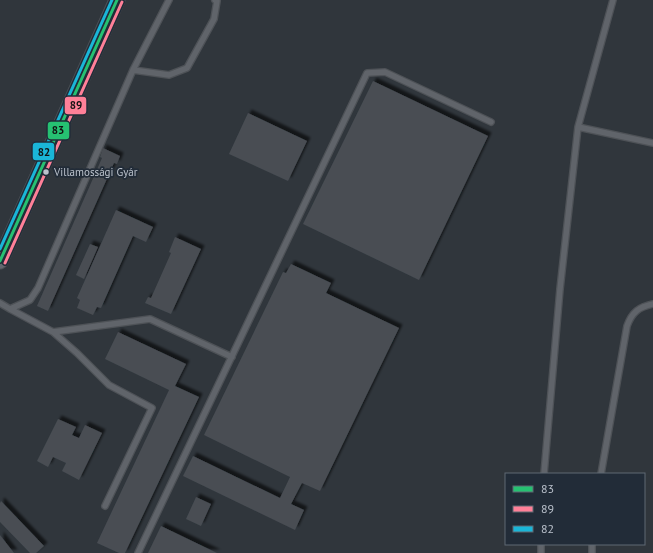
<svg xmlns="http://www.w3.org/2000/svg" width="653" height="553" font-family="'PT Sans',sans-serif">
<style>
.building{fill:#484d53;filter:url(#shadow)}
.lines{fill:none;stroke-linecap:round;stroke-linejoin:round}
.lane-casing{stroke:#4e5257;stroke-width:8}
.secondary-casing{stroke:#4e5257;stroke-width:17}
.lane{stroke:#60646a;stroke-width:5.5}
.secondary{stroke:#64686f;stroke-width:15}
.bus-1-casing{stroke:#222c38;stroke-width:6}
.bus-2-casing{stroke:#222c38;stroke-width:6}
.bus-3-casing{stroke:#222c38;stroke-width:6}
.bus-1{stroke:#26c172;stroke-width:3}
.bus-2{stroke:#ff8098;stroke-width:3}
.bus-3{stroke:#1ab6d8;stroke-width:3}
.bus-dot{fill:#bbc2cc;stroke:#222c38;stroke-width:1.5}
.labels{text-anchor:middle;stroke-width:3.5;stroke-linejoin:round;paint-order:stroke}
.bus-label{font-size:11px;fill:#bbc2cc;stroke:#222c38;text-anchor:start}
.line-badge{stroke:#222c38;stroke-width:1.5}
.pale-badge-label{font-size:11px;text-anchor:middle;font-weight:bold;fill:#111}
</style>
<defs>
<filter id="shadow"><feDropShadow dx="3.5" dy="-3.5" stdDeviation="1" flood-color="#0009"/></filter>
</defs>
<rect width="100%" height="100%" fill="#30363c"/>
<path class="building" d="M 373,81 L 488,136 L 419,280 L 303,224 Z
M 248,113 L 307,141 L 288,181 L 229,154 Z
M 103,148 L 120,156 L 117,164 L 114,163 L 48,311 L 37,306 L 102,158 L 100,157 Z
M 116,210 L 153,227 L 146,242 L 133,236 L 101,308 L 97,307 L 93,315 L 77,308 L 80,300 L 77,298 Z
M 175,237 L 201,249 L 171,314 L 145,303 L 148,297 L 151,298 L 171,253 L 169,252 Z
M 90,244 L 98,247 L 84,279 L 76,275 Z
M 291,264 L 331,283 L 326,293 L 399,328 L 320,491 L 302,483 L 291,504 L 304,510 L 295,530 L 183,476 L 193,456 L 280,498 L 290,477 L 204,435 L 283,272 L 286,273 Z
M 118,332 L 186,364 L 175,386 L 199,397 L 125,553 L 119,553 L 97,543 L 169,390 L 105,359 Z
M 58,419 L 76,427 L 72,435 L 79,438 L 85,425 L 102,433 L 79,480 L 62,471 L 66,463 L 53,457 L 48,467 L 37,461 Z
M 196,497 L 211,504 L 201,526 L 186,519 Z
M 1,501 L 44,546 L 36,553 L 30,553 L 0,522 L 0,503 Z
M 161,526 L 217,553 L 148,553 Z
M 0,535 L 14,553 L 0,553 Z"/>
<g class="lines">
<g class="lane-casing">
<path id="lane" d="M 133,70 L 169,75 L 187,68 L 214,19 L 217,1 L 215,0
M 578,127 L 653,143
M 0,303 L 10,309 L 30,300 L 38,288 L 133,70 L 169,0
M 10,309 L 53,332 L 150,319 L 232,357
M 53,332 L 77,353 L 109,385 L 152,408 L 105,506
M 544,474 L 560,289 L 578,127 L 613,0
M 601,474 L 627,326 C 632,312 639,307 653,304
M 541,544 L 541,553
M 138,553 L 367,73 L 385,72 L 491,122
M 592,553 L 592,544"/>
</g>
<g class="secondary-casing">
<path id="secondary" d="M 0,261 L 117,0"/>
</g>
<use href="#lane" class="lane"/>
<use href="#secondary" class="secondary"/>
<g class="bus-1-casing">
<path id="bus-1" d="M 0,261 L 117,0"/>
</g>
<g class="bus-2-casing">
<path id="bus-2" d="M 5,263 L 122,2"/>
</g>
<g class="bus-3-casing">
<path id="bus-3" d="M 0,249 L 112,0"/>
</g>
<use href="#bus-1" class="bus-1"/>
<use href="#bus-2" class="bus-2"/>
<use href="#bus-3" class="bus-3"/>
</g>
<circle class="bus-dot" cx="46" cy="172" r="3.5"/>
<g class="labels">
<g class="bus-label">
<text x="54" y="176">Villamossági Gyár</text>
</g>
</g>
<g class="line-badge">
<rect x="64" y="96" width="23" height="19" rx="4" fill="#ff8098"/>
<rect x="47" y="121" width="23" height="19" rx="4" fill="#26c172"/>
<rect x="32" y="142" width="23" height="19" rx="4" fill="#1ab6d8"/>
</g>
<g class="pale-badge-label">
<text x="76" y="109">89</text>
<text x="58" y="134">83</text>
<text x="44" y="156">82</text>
</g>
<rect x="505" y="473" width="140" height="72" fill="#222c38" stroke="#5f6873"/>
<rect x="513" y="486" width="20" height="6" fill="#26c172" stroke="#5f6873"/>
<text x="541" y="493" font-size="12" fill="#bbc2cc">83</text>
<rect x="513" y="506" width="20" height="6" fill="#ff8098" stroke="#5f6873"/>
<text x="541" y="513" font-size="12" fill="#bbc2cc">89</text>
<rect x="513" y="526" width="20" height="6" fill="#1ab6d8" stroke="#5f6873"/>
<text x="541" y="533" font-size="12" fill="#bbc2cc">82</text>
</svg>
